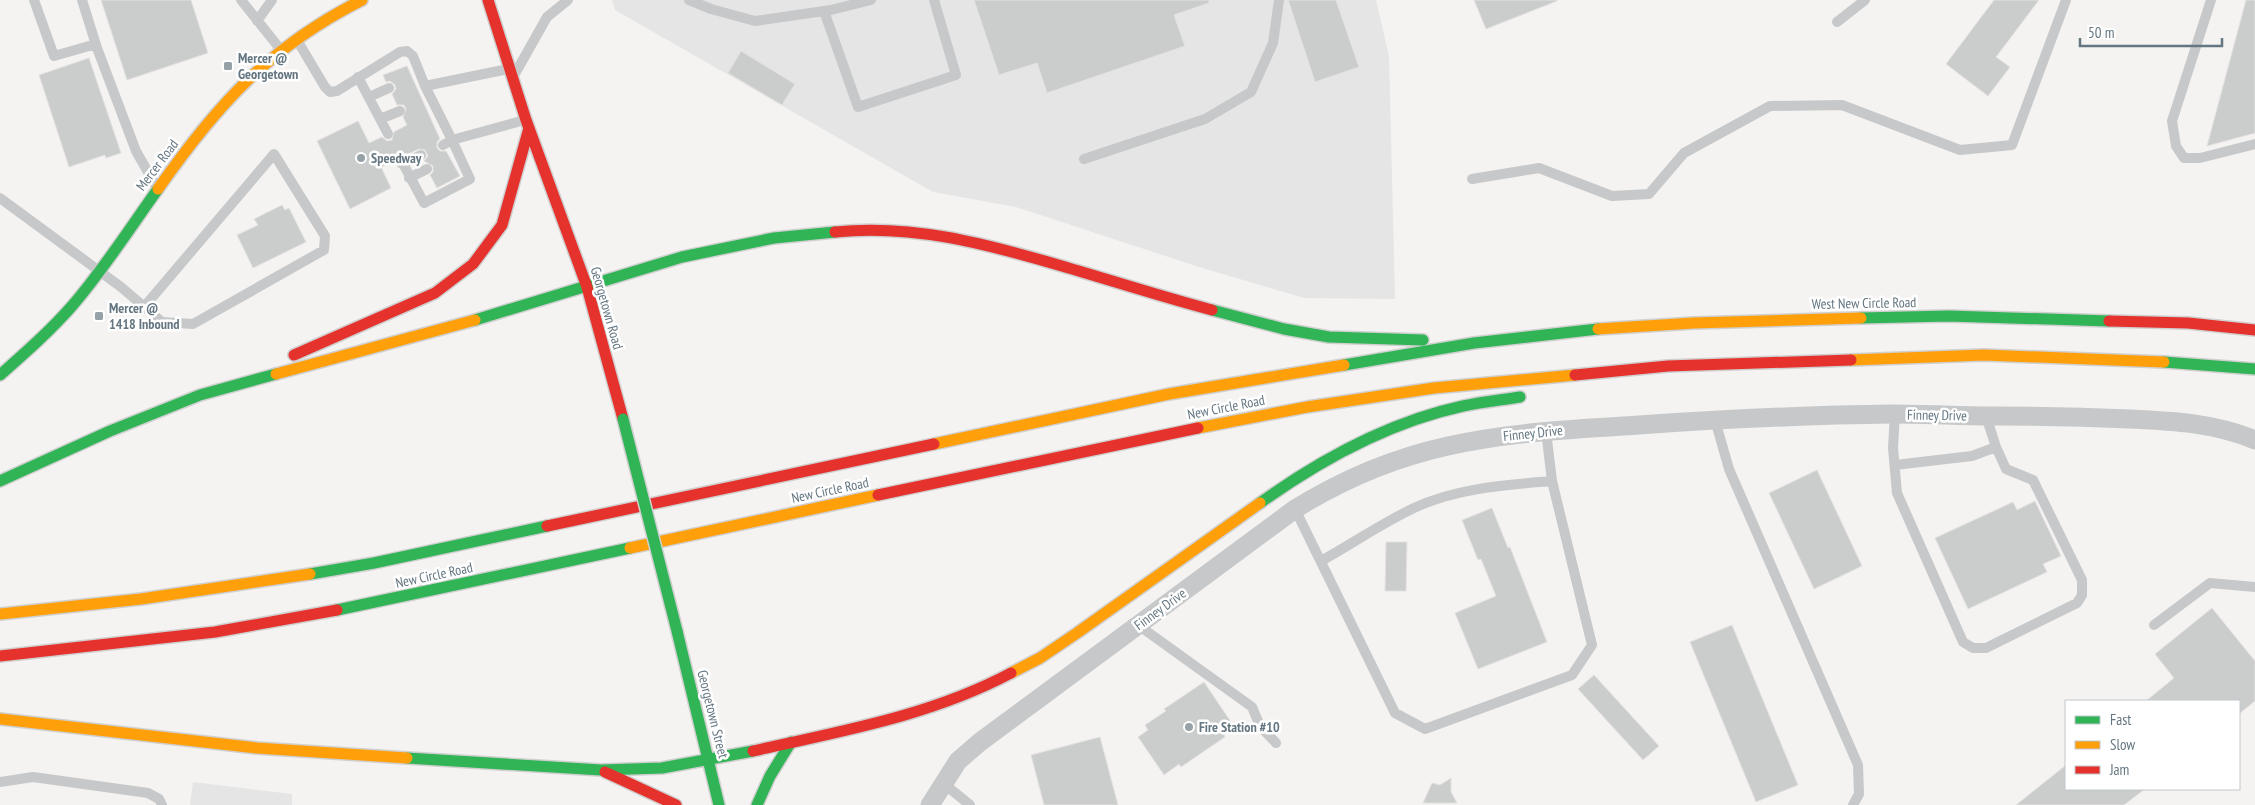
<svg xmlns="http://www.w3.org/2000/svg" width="2255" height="805" font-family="'PT Sans Narrow',sans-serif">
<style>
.built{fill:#e4e5e4}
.building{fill:#cbcccc;stroke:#e3e2e1}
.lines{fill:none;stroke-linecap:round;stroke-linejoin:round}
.fast-casing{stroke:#d0d0d1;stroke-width:14}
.slow-casing{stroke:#d0d0d1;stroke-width:14}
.jam-casing{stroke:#d0d0d1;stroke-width:14}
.lane{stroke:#c7c8c9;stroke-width:10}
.street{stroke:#c7c8c9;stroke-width:19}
.fast{stroke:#30b455;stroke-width:11}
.slow{stroke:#ff9f0a;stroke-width:11}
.jam{stroke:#e5322d;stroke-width:11}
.fast-bridge-casing{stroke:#d0d0d0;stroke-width:14;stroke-linecap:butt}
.fast-bridge{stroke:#30b455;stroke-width:11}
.poi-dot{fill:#96a2a8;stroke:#fff;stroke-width:2}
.labels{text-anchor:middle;stroke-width:5;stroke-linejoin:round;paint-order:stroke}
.poi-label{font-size:14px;font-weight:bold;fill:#647681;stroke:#fff;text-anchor:start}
.street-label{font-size:14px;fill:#647681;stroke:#fff}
</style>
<rect width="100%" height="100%" fill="#f4f3f1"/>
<path class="built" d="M 612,0 L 1376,0 L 1389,56 L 1395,299 L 1304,298 L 1199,267 L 1016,207 L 933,192 L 615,10 Z
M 193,782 L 292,794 L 292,805 L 190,805 Z"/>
<path class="building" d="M 101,0 L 191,0 L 208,53 L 127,80 Z
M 974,0 L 1209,0 L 1209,3 L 1174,15 L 1185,46 L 1047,93 L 1037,63 L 999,75 Z
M 1288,0 L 1336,0 L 1359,67 L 1315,82 Z
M 1474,0 L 1557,0 L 1557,1 L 1486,29 Z
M 1994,0 L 2039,0 L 1996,57 L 2010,67 L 1988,96 L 1946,64 Z
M 2246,0 L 2255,0 L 2255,133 L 2207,146 Z
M 741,51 L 795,84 L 782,105 L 728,73 Z
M 89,58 L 121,153 L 106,158 L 105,155 L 69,167 L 39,75 Z
M 407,66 L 440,139 L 437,142 L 437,148 L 440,151 L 446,151 L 460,176 L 437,188 L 430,175 L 433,172 L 433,166 L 424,161 L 428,156 L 425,150 L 419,149 L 406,155 L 403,152 L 397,152 L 394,155 L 394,161 L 381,167 L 391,188 L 350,209 L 317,141 L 358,121 L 369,143 L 382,137 L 387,141 L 392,140 L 394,132 L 407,125 L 403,117 L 406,109 L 404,105 L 397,105 L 392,94 L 396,89 L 395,85 L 390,81 L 386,82 L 383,75 Z
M 282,205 L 285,210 L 289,208 L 306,242 L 253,268 L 237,235 L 258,225 L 254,219 Z
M 1817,470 L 1862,566 L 1814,589 L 1769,493 Z
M 2035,501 L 2061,556 L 2043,564 L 2047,572 L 1968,609 L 1935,538 L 2013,502 L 2017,510 Z
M 1492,508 L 1508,548 L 1510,547 L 1547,642 L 1478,669 L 1455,613 L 1496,596 L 1481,559 L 1478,560 L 1462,520 Z
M 1386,542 L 1407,542 L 1406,591 L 1385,591 Z
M 2212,608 L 2255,661 L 2255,701 L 2239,714 L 2239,701 L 2146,701 L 2174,678 L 2155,654 Z
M 1732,625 L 1798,785 L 1756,802 L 1690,642 Z
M 1594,675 L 1659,746 L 1643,760 L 1578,689 Z
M 1204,682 L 1235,728 L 1224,735 L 1225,737 L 1181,767 L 1179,764 L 1164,775 L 1138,737 L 1148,730 L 1145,725 L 1166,711 L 1164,709 Z
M 1100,737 L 1118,805 L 1044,805 L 1031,755 Z
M 2066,765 L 2066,789 L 2145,789 L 2124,805 L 2016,805 Z
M 1451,778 L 1451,792 L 1457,803 L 1423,803 L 1432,783 L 1440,785 Z"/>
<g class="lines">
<g class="fast-casing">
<path id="fast" d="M 1212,310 L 1284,329 L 1329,337 L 1423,340
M 1861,318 L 1949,316 L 2109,321
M 475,320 L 682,257 L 774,238 L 835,232
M 2164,362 L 2255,369
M 1344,365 L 1474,343 L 1598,329
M 0,375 C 25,353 50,331 72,306 C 104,269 130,228 158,189
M 0,481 L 110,431 L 200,395 L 276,374
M 1260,503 C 1320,460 1389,422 1463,406 C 1482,402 1501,400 1520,397
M 310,574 L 374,563 L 547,526
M 337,610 L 630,548
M 677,631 L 719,805
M 407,758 L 601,770 L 662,768 L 753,751
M 757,805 L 770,776 L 791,742"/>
</g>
<g class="slow-casing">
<path id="slow" d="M 158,189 C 217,105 269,47 362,0
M 1598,329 L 1694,323 L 1861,318
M 1851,360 L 1984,355 L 2164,362
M 276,374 L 475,320
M 1198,428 L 1307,407 L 1434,388 L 1575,375
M 934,444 L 1169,394 L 1344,365
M 630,548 L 878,495
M 0,614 L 141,599 L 310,574
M 1011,673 L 1040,658 L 1077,633 L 1260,503
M 0,719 L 257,748 L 407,758"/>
</g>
<g class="jam-casing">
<path id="jam" d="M 488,0 L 526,120 L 587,287 L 623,419
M 835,232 C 911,224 983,243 1055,264 C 1107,279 1159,296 1212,310
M 2109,321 L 2188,323 L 2255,330
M 294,355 L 435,293 L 473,264 L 502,225 L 529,128
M 1575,375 L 1668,366 L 1851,360
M 878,495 L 1198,428
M 547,526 L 934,444
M 0,656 L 215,632 L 337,610
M 753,751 C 841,731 930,716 1011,673
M 605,772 L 676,805"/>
</g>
<path class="lane" d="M 34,0 L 54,56 L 96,44
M 82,0 L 97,48 L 136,151 L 157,188
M 241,0 L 281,50
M 689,0 L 711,9 L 755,21 L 831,10 L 871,0
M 2211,0 L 2172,121 L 2176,146 L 2184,158 L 2200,158 L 2255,144
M 824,11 L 858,107 L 956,75 L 934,0
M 257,21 L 272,0
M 1837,22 L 1865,0
M 297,40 L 325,87 L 330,92 L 337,91 L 400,52 L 407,51 L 413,56 L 425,86 L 508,69
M 516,72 L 547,17 L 568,0
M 358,77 L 388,134
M 425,86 L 452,140 L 525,120
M 369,97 L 389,88
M 380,119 L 400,111
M 400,158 L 424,203 L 470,179 L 452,140 L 443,145
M 1084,159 L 1205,119 L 1251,92 L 1273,43 L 1279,0
M 402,164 L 421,155
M 409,178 L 427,169
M 1472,179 L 1539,168 L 1612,196 L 1649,194 L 1684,153 L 1770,106 L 1842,105 L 1960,150 L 2012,145 L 2066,0
M 0,198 L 121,287 L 162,322 L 193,324 L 324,250 L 325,236 L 274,154 L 144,307
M 1895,414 L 1893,448 L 1897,493 L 1963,642 L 1973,648 L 1986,648 L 2077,603 L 2082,595 L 2082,580 L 2033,480 L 2006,469 L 1996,447 L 1986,416
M 1715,420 L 1729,469 L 1858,765 L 1859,794 L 1853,805
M 1546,431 L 1552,481
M 1895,465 L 1972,456 L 1996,447
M 1295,509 L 1395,713 L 1425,729 L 1572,675 L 1592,645 L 1552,481 C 1506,485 1456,488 1414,508 C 1382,523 1352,544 1321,561
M 1138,625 L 1252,707 L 1260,726 L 1276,743
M 2154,625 L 2210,583 L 2255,587
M 0,782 L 33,777 L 148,793 L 159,799 L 162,805
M 943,783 L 970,805"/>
<path class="street" d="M 930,805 L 958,761 L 980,742 L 1295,509 C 1342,480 1393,458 1448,446 C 1511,432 1575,429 1639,425 C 1724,419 1809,415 1894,414 C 1927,414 1960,416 1992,416 C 2038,416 2084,417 2130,419 C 2173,421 2215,423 2255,440"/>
<use href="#fast" class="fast"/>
<use href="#slow" class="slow"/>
<use href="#jam" class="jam"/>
<g class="fast-bridge-casing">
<path id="fast-bridge" d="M 623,419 L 677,631"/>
</g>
<use href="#fast-bridge" class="fast-bridge"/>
</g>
<g class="poi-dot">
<rect x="223" y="61" width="10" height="10" rx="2.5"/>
<circle cx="361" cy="158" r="5"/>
<rect x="94" y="311" width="10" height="10" rx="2.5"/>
<circle cx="1189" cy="727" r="5"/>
</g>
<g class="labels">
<g class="poi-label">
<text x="238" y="63">Mercer @<tspan x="238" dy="16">Georgetown</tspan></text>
<text x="371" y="163">Speedway</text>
<text x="109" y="313">Mercer @<tspan x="109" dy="16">1418 Inbound</tspan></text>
<text x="1199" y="732">Fire Station #10</text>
</g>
<g class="street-label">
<text transform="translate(157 165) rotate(-53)" y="5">Mercer Road</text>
<text transform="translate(1864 303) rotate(-1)" y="5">West New Circle Road</text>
<text transform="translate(607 308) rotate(74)" y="5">Georgetown Road</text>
<text transform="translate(1226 407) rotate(-11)" y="5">New Circle Road</text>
<text transform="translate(1937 415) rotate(1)" y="5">Finney Drive</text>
<text transform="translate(1533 433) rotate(-6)" y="5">Finney Drive</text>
<text transform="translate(830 490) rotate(-12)" y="5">New Circle Road</text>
<text transform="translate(434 575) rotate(-12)" y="5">New Circle Road</text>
<text transform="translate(1160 609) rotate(-36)" y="5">Finney Drive</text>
<text transform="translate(713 714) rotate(76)" y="5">Georgetown Street</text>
</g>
</g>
<rect x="2065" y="700" width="175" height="90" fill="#ffffff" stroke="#c1c8cd"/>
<rect x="2075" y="716" width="25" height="8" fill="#30b455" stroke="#c1c8cd"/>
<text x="2110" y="725" font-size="15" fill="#647681">Fast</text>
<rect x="2075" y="741" width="25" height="8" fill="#ff9f0a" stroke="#c1c8cd"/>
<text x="2110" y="750" font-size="15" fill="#647681">Slow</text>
<rect x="2075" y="766" width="25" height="8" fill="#e5322d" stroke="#c1c8cd"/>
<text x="2110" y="775" font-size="15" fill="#647681">Jam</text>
<path d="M2080 38v8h142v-8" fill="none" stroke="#647681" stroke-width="2.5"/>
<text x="2088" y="38" font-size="15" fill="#647681" stroke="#ffffff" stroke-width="4" paint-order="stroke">50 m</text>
</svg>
